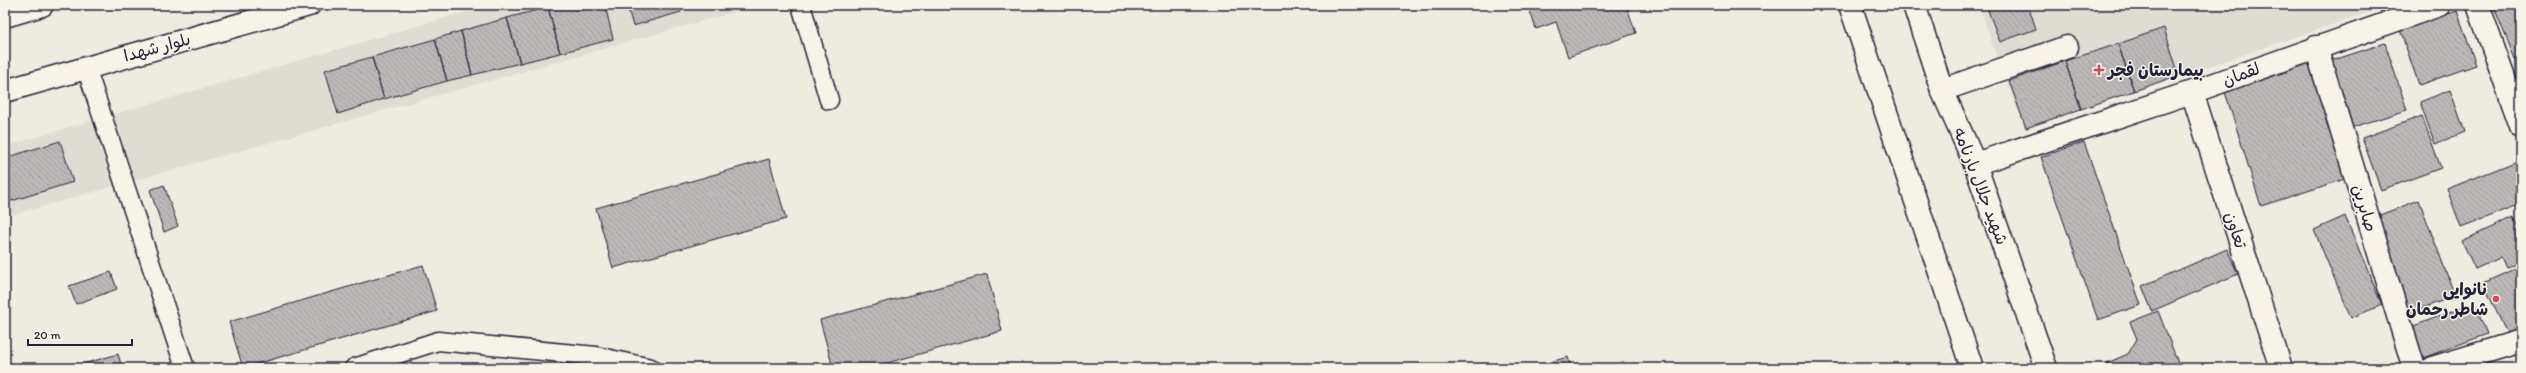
<svg xmlns="http://www.w3.org/2000/svg" width="2526" height="373" font-family="Itim,'Playpen Sans Arabic',sans-serif">
<style>
.built{fill:#dfdcd4}
.building{fill:url(#building-back-hatch);stroke:#22223b}
.lines{fill:none;stroke-linecap:round;stroke-linejoin:round}
.lane-casing{stroke:#22223b;stroke-width:21}
.street-casing{stroke:#22223b;stroke-width:25}
.secondary-casing{stroke:#22223b;stroke-width:25}
.primary-casing{stroke:#22223b;stroke-width:25}
.lane{stroke:#f7f3e8;stroke-width:18}
.street{stroke:#f7f3e8;stroke-width:22}
.secondary{stroke:#f7f3e8;stroke-width:22}
.primary{stroke:#f7f3e8;stroke-width:22}
.poi-dot{fill:#d1495b;stroke:#f7f3e8;stroke-width:1.5}
.labels{text-anchor:middle;stroke-width:3;stroke-linejoin:round;paint-order:stroke}
.street-label{font-size:17px;fill:#22223b;stroke:#f7f3e8}
.poi-label{font-size:17px;font-weight:bold;fill:#22223b;stroke:#f7f3e8;text-anchor:start}
</style>
<defs>
<pattern id="building-back-hatch" width="6" height="6" patternUnits="userSpaceOnUse"><rect width="6" height="6" fill="#bbb8b7"/><path d="M-1 5l2 2M0 0l6 6M5-1l2 2" fill="none" stroke="#a09e9e"/></pattern>
</defs>
<rect width="100%" height="100%" fill="#eeebe1"/>
<filter id="ink" filterUnits="userSpaceOnUse"><feTurbulence type="fractalNoise" baseFrequency=".025" numOctaves="2"/><feDisplacementMap in="SourceGraphic" scale="8" xChannelSelector="R" yChannelSelector="G"/><feConvolveMatrix kernelMatrix="1 2 1 2 8 2 1 2 1" color-interpolation-filters="sRGB"/></filter>
<g filter="url(#ink)">
<path class="built" d="M 489,5 L 759,5 L 5,217 L 5,146 Z
M 1979,5 L 1986,5 L 2000,42 L 2036,29 L 2028,5 L 2391,5 L 2026,128 L 1999,64 Z"/>
<path class="building" d="M 555,5 L 605,5 L 613,39 L 560,53 L 548,7 Z
M 627,5 L 679,5 L 681,12 L 633,26 Z
M 1528,5 L 1626,5 L 1636,33 L 1568,57 L 1556,22 L 1536,29 Z
M 1986,5 L 2028,5 L 2036,29 L 2000,42 Z
M 2493,5 L 2521,5 L 2521,57 L 2515,59 Z
M 548,7 L 560,53 L 520,63 L 507,18 Z
M 2457,11 L 2476,65 L 2419,85 L 2400,30 Z
M 507,18 L 520,63 L 472,75 L 461,31 Z
M 2164,28 L 2179,75 L 2134,91 L 2118,44 Z
M 461,31 L 472,75 L 447,81 L 435,39 Z
M 435,39 L 447,81 L 384,99 L 372,57 Z
M 2385,43 L 2407,110 L 2344,130 L 2322,64 Z
M 2118,44 L 2134,91 L 2081,109 L 2065,61 Z
M 372,57 L 384,99 L 338,114 L 325,70 Z
M 2308,60 L 2348,178 L 2261,206 L 2225,92 Z
M 2065,61 L 2081,109 L 2026,128 L 2009,81 Z
M 2450,90 L 2465,132 L 2435,144 L 2420,102 Z
M 2422,116 L 2441,168 L 2381,190 L 2362,138 Z
M 60,141 L 73,182 L 5,203 L 5,158 Z
M 2084,142 L 2141,305 L 2098,320 L 2041,157 Z
M 769,159 L 786,219 L 613,268 L 596,208 Z
M 2520,160 L 2521,204 L 2461,227 L 2447,189 Z
M 164,185 L 178,226 L 164,232 L 150,190 Z
M 2419,200 L 2455,296 L 2409,313 L 2372,218 Z
M 2345,216 L 2382,305 L 2351,318 L 2314,230 Z
M 2514,217 L 2521,232 L 2521,261 L 2507,268 L 2502,257 L 2475,269 L 2462,241 Z
M 2227,249 L 2238,274 L 2152,311 L 2142,286 Z
M 423,265 L 437,311 L 243,368 L 229,322 Z
M 2521,266 L 2521,330 L 2508,336 L 2483,283 Z
M 111,272 L 117,289 L 76,304 L 69,286 Z
M 987,274 L 1002,331 L 869,368 L 833,368 L 820,320 Z
M 2474,303 L 2487,334 L 2423,358 L 2411,327 Z
M 2158,311 L 2180,368 L 2109,368 L 2107,363 L 2128,354 L 2137,339 L 2130,322 Z
M 118,354 L 122,368 L 69,368 Z
M 1568,357 L 1571,368 L 1529,368 Z"/>
<g class="lines">
<g class="lane-casing">
<path id="lane" d="M 801,5 L 829,100
M 86,67 L 185,368
M 354,368 L 438,341 L 596,356 L 651,368"/>
</g>
<g class="street-casing">
<path id="street" d="M 2478,5 L 2521,126
M 2316,47 L 2414,368
M 1942,90 L 2067,47
M 2192,92 L 2281,368
M 1975,164 L 2192,92 L 2439,5
M 2432,368 L 2521,341"/>
</g>
<g class="secondary-casing">
<path id="secondary" d="M 1850,5 L 1972,368
M 1914,5 L 1942,90 L 1975,164 L 2046,368"/>
</g>
<g class="primary-casing">
<path id="primary" d="M 5,16 L 42,5
M 5,91 L 309,5"/>
</g>
<use href="#lane" class="lane"/>
<use href="#street" class="street"/>
<use href="#secondary" class="secondary"/>
<use href="#primary" class="primary"/>
</g>
</g>
<g class="poi-dot">
<path d="M2097 64h4v4h4v4h-4v4h-4v-4h-4v-4h4z"/>
<circle cx="2496" cy="299" r="4"/>
</g>
<g class="labels">
<g class="street-label">
<text transform="translate(157 47) rotate(-15)" y="6">بلوار شهدا</text>
<text transform="translate(2241 74) rotate(-20)" y="6">لقمان</text>
<text transform="translate(1981 186) rotate(69)" y="6">شهید جلال بارنامه</text>
<text transform="translate(2365 208) rotate(73)" y="6">صابرین</text>
<text transform="translate(2236 230) rotate(72)" y="6">تعاون</text>
</g>
<g class="poi-label">
<text x="2108" y="76">بیمارستان فجر</text>
<text x="2488" y="295" text-anchor="end">نانوایی<tspan x="2488" dy="20">شاطر رحمان</tspan></text>
</g>
</g>
<rect width="2526" height="373" fill="none" stroke="#f7f3e8" stroke-width="20"/>
<rect x="10" y="10" width="2506" height="353" fill="none" stroke="#22223b" stroke-width="1.5" filter="url(#ink)"/>
<path d="M28 339v6h104v-6" fill="none" stroke="#22223b" stroke-width="2"/>
<text x="34" y="339" font-size="12" fill="#22223b" stroke="#f7f3e8" stroke-width="3" paint-order="stroke">20 m</text>
</svg>
